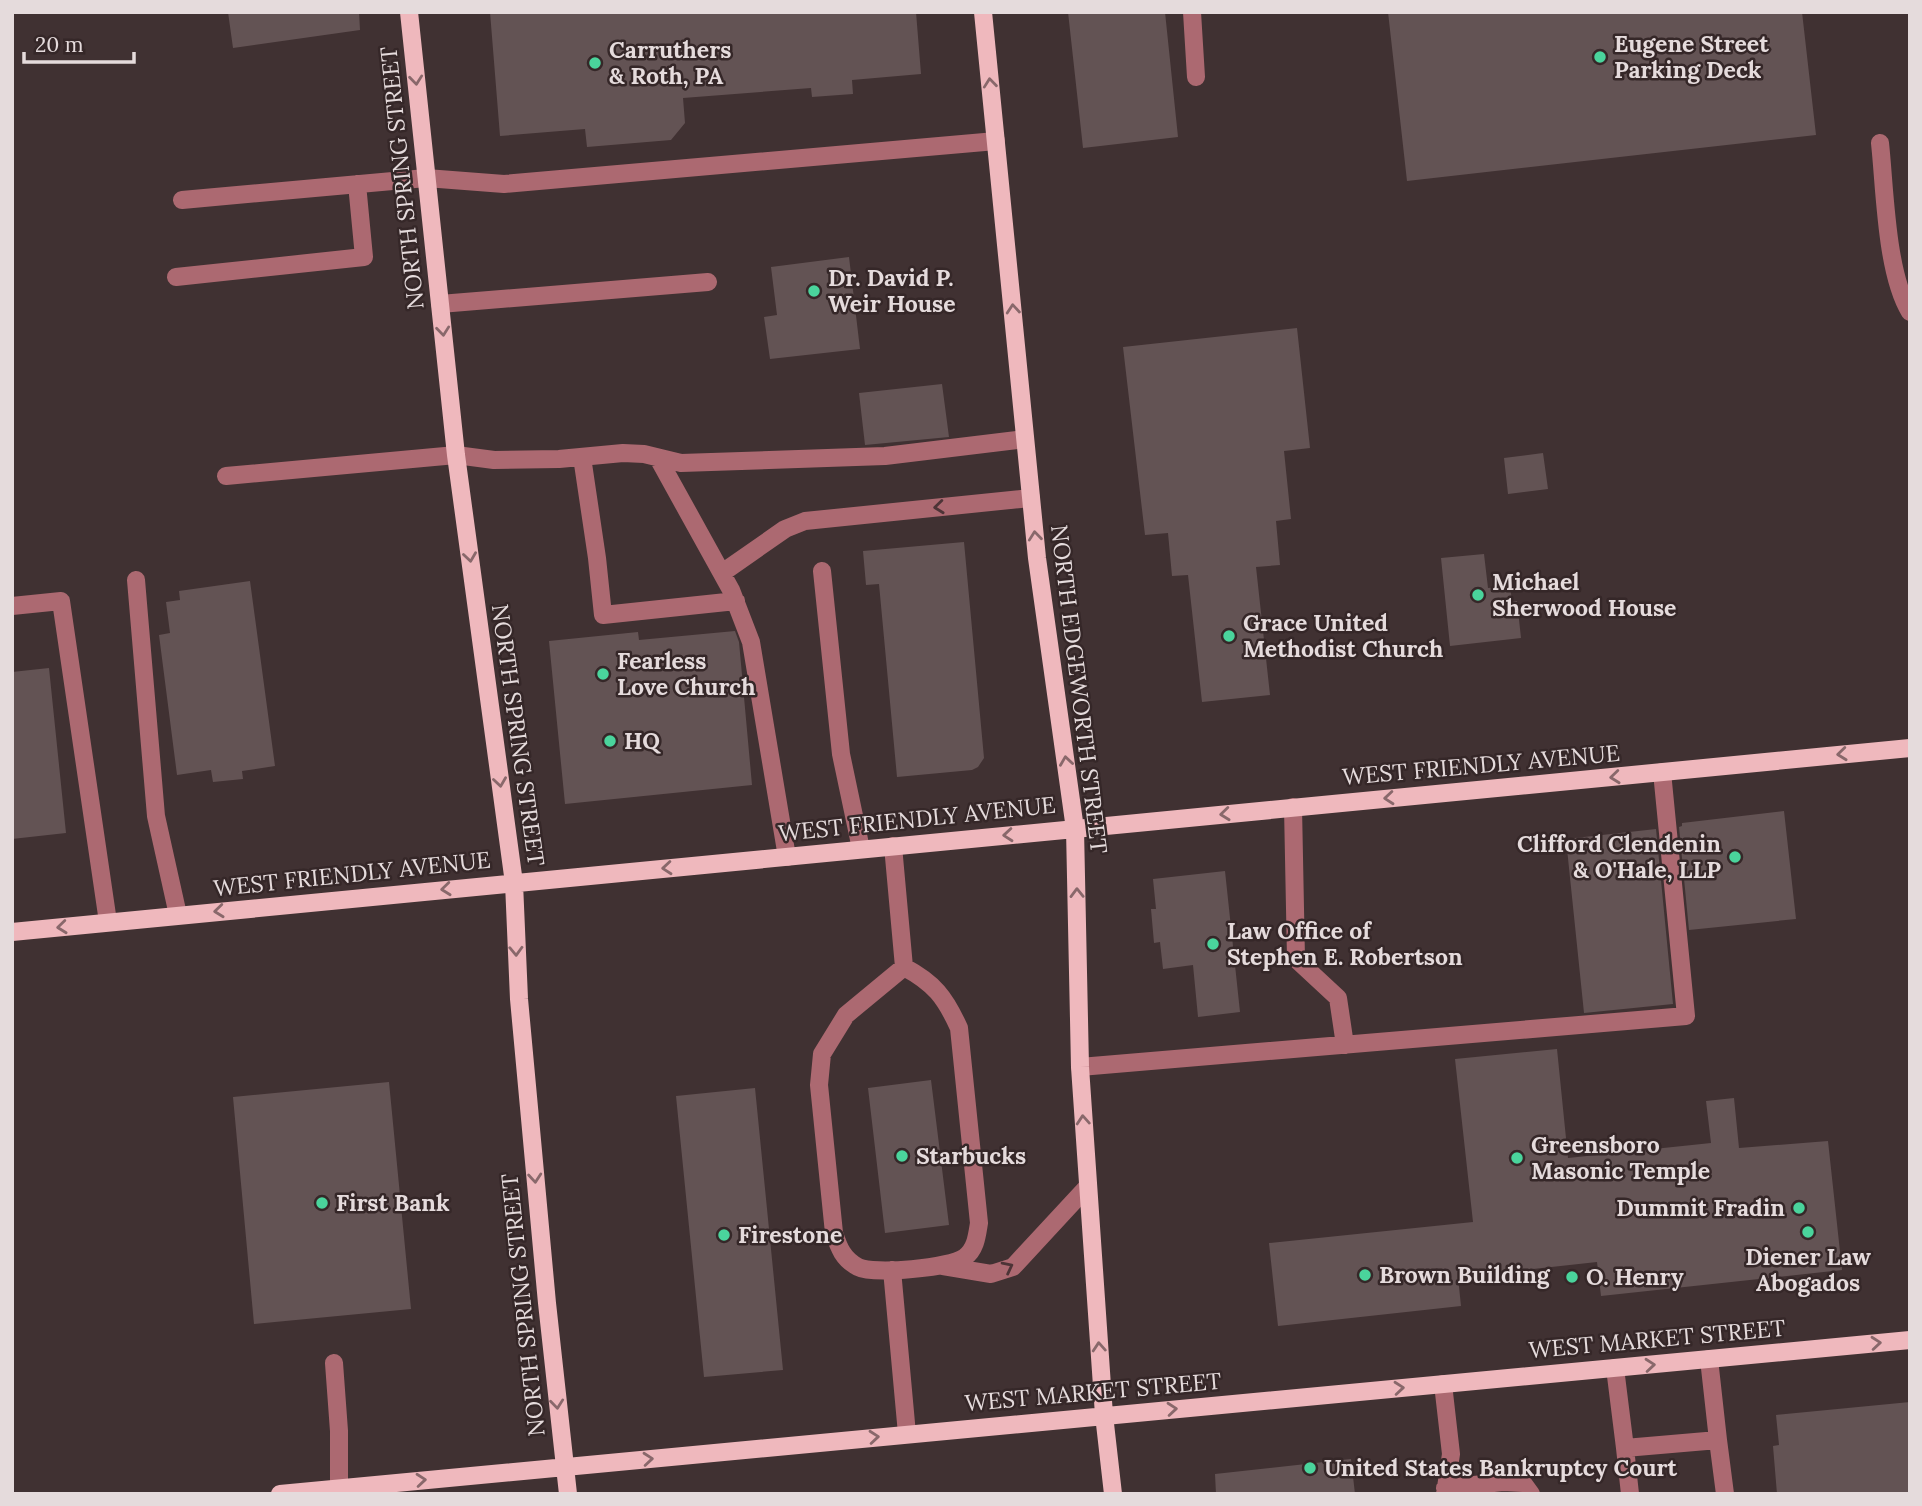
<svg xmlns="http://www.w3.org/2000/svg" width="1922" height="1506" font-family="Lora,serif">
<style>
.building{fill:#635354}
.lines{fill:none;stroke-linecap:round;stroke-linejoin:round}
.minor{stroke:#ac6971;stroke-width:18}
.major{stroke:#efb8bd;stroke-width:18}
.oneway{stroke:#89686b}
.oneway2{stroke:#4d3437}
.poi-dot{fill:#4ad49c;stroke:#352728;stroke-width:2.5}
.labels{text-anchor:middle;stroke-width:5;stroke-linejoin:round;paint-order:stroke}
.poi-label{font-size:23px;font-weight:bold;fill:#e5dbdc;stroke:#352728;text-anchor:start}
.street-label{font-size:23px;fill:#e5dbdc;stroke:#352728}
</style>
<rect width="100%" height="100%" fill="#403132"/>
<path class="building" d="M 228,12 L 359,12 L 360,30 L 233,48 Z
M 490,12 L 916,12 L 921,74 L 852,80 L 853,94 L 812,97 L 811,88 L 683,98 L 685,123 L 671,140 L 587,147 L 585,129 L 500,136 Z
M 1068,12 L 1165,12 L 1178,137 L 1083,148 Z
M 1388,12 L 1802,12 L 1816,135 L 1407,181 Z
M 849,257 L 860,349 L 770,359 L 764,317 L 777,315 L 771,267 Z
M 1297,328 L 1310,448 L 1284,451 L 1291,519 L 1276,521 L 1280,565 L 1256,567 L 1270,695 L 1202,702 L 1188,575 L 1172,576 L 1168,533 L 1145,535 L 1123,347 Z
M 942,384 L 949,437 L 865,445 L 859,393 Z
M 1543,453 L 1548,489 L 1508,494 L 1504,458 Z
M 964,542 L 984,758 L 978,767 L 972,770 L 897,777 L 879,584 L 866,585 L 863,551 Z
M 1484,554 L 1488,588 L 1510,586 L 1512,601 L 1517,601 L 1521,638 L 1450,646 L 1441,558 Z
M 250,581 L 275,766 L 242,771 L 243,779 L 213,782 L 211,770 L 177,775 L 159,635 L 170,633 L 166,602 L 180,600 L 179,591 Z
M 735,631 L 739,642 L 752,785 L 565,804 L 549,641 L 638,632 L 639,640 Z
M 49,668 L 66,833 L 12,839 L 12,672 Z
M 1784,811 L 1796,919 L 1689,930 L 1679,827 L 1682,826 L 1682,823 Z
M 1656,829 L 1673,1004 L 1584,1013 L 1566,839 Z
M 1225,871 L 1240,1012 L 1198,1017 L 1193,965 L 1163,969 L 1160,942 L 1154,943 L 1151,909 L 1156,909 L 1153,879 Z
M 1557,1049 L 1568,1158 L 1711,1143 L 1706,1101 L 1734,1098 L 1739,1148 L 1828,1141 L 1842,1270 L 1601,1296 L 1597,1262 L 1458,1277 L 1461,1306 L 1278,1326 L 1269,1243 L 1473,1222 L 1455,1059 Z
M 931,1080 L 949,1225 L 885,1233 L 868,1088 Z
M 389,1082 L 411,1309 L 254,1324 L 233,1097 Z
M 755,1088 L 783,1370 L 704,1377 L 676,1096 Z
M 1910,1402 L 1910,1494 L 1777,1494 L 1773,1446 L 1779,1445 L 1776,1415 Z
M 1351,1459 L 1355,1494 L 1216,1494 L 1215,1474 Z"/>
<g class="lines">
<path class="minor" d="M 1192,12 L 1196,77
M 1880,143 C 1885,189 1886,273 1910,312
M 182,200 L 426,178 L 504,184 L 996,141
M 176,277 L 364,257 L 357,184
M 440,304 L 708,282
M 582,457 L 597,558 L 603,615 L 736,601
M 658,458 L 731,590 L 751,642 L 787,857
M 226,476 L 456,455 L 494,460 L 559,459 L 623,453 L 644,454 L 681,463 L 885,456 L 1025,439
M 822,571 L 841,754 L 861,849
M 722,573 L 785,529 L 805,521 L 1031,498
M 136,580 L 156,816 L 178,915
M 12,606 L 61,601 L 108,922
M 1293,807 L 1296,959 L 1338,998 L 1345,1045
M 893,846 L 904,967
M 904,967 C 934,983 945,997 959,1028 L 979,1223 C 977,1235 976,1249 965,1257 C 951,1268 873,1275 858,1267 C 843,1259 839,1248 834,1233 L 819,1085 L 822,1054 L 846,1015 Z
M 1080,1067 L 1686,1016 L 1662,772
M 943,1266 L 991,1274 L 1013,1267 L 1088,1186
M 892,1270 L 907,1434
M 334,1363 L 339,1431 L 339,1494
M 1615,1368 L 1625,1448 L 1718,1440 L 1709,1359
M 1443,1384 L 1451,1454 L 1445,1494
M 1718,1440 L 1725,1494
M 1625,1448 L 1630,1494
M 1445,1488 L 1503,1482 L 1523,1483 L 1531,1494"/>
<path class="major" d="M 409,12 L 456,455 L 514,883 L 519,999 L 547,1303 L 568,1494
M 983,12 L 1037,558 L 1075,829 L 1080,1067 L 1104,1415 L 1113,1494
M 12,932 L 1910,748
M 280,1494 L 1910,1340"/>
</g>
<defs><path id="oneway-chevron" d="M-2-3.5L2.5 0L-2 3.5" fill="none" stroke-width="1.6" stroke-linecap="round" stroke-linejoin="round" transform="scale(1.75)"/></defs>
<g class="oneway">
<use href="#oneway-chevron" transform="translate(416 80) rotate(84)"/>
<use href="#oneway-chevron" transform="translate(990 83) rotate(-96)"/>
<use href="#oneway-chevron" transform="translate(1013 309) rotate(-95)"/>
<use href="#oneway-chevron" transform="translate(443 331) rotate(84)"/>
<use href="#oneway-chevron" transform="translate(1035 536) rotate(-96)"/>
<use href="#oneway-chevron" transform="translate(470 557) rotate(82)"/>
<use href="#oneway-chevron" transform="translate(1842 754) rotate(174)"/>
<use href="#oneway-chevron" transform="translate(1066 761) rotate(-98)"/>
<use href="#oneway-chevron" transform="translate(1615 777) rotate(174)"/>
<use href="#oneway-chevron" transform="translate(500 782) rotate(82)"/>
<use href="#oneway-chevron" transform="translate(1389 798) rotate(175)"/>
<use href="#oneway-chevron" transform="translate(1225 814) rotate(174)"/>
<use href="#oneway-chevron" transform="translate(1008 835) rotate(175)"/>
<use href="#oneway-chevron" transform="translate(667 868) rotate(175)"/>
<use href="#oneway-chevron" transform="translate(446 889) rotate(174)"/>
<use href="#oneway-chevron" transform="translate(1077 893) rotate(-91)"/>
<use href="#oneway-chevron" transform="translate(219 911) rotate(174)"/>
<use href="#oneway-chevron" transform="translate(62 927) rotate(174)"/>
<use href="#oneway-chevron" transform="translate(516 951) rotate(88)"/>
<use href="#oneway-chevron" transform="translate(1083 1120) rotate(-94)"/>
<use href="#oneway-chevron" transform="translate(535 1178) rotate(85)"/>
<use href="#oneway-chevron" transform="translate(1876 1343) rotate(-5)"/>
<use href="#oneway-chevron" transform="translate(1099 1347) rotate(-94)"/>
<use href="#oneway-chevron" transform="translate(1650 1365) rotate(-5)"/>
<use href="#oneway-chevron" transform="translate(1399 1388) rotate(-5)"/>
<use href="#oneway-chevron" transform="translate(557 1404) rotate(84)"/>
<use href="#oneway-chevron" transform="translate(1172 1409) rotate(-5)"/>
<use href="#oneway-chevron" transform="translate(874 1437) rotate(-5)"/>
<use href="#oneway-chevron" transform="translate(648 1459) rotate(-5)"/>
<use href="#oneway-chevron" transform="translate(421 1480) rotate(-5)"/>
</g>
<g class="oneway2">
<use href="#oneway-chevron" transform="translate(939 507) rotate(174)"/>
<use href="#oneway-chevron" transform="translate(1008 1267) rotate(-27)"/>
</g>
<g class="poi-dot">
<circle cx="1600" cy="57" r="7"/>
<circle cx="595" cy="63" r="7"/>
<circle cx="814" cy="291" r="7"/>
<circle cx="1478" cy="595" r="7"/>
<circle cx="1229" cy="636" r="7"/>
<circle cx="603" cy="674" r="7"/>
<circle cx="610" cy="741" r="7"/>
<circle cx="1735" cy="857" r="7"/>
<circle cx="1213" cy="944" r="7"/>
<circle cx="902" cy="1156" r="7"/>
<circle cx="1517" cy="1158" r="7"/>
<circle cx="322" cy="1203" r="7"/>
<circle cx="1799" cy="1208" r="7"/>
<circle cx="1808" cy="1232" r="7"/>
<circle cx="724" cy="1235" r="7"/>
<circle cx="1365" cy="1275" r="7"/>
<circle cx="1572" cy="1277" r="7"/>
<circle cx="1310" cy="1468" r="7"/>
</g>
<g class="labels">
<g class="poi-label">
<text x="1614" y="52">Eugene Street<tspan x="1614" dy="26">Parking Deck</tspan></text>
<text x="609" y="58">Carruthers<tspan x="609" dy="26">&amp; Roth, PA</tspan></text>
<text x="828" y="286">Dr. David P.<tspan x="828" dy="26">Weir House</tspan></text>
<text x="1492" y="590">Michael<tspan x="1492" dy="26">Sherwood House</tspan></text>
<text x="1243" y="631">Grace United<tspan x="1243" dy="26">Methodist Church</tspan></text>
<text x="617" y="669">Fearless<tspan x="617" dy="26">Love Church</tspan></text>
<text x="624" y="749">HQ</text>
<text x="1721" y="852" text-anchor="end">Clifford Clendenin<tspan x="1721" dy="26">&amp; O'Hale, LLP</tspan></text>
<text x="1227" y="939">Law Office of<tspan x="1227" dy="26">Stephen E. Robertson</tspan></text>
<text x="1531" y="1153">Greensboro<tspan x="1531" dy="26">Masonic Temple</tspan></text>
<text x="916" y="1164">Starbucks</text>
<text x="336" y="1211">First Bank</text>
<text x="1785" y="1216" text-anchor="end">Dummit Fradin</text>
<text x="738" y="1243">Firestone</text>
<text x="1808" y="1265" text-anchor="middle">Diener Law<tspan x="1808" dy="26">Abogados</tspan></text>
<text x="1379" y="1283">Brown Building</text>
<text x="1586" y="1285">O. Henry</text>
<text x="1324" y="1476">United States Bankruptcy Court</text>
</g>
<g class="street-label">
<text transform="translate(402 178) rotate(-96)" y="8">NORTH SPRING STREET</text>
<text transform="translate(1079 689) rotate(83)" y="8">NORTH EDGEWORTH STREET</text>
<text transform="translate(518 735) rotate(82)" y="8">NORTH SPRING STREET</text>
<text transform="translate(1481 765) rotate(-5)" y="8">WEST FRIENDLY AVENUE</text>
<text transform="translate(917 819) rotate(-6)" y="8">WEST FRIENDLY AVENUE</text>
<text transform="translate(352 874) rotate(-6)" y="8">WEST FRIENDLY AVENUE</text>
<text transform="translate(523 1305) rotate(-96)" y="8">NORTH SPRING STREET</text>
<text transform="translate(1657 1339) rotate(-5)" y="8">WEST MARKET STREET</text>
<text transform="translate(1093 1392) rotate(-5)" y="8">WEST MARKET STREET</text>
</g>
</g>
<rect width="1922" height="1506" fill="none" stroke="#e5dbdc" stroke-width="28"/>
<path d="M24 52v10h110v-10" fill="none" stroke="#e5dbdc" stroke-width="3.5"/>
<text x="35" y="52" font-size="21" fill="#e5dbdc" stroke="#352728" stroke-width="5" paint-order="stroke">20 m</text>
</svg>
